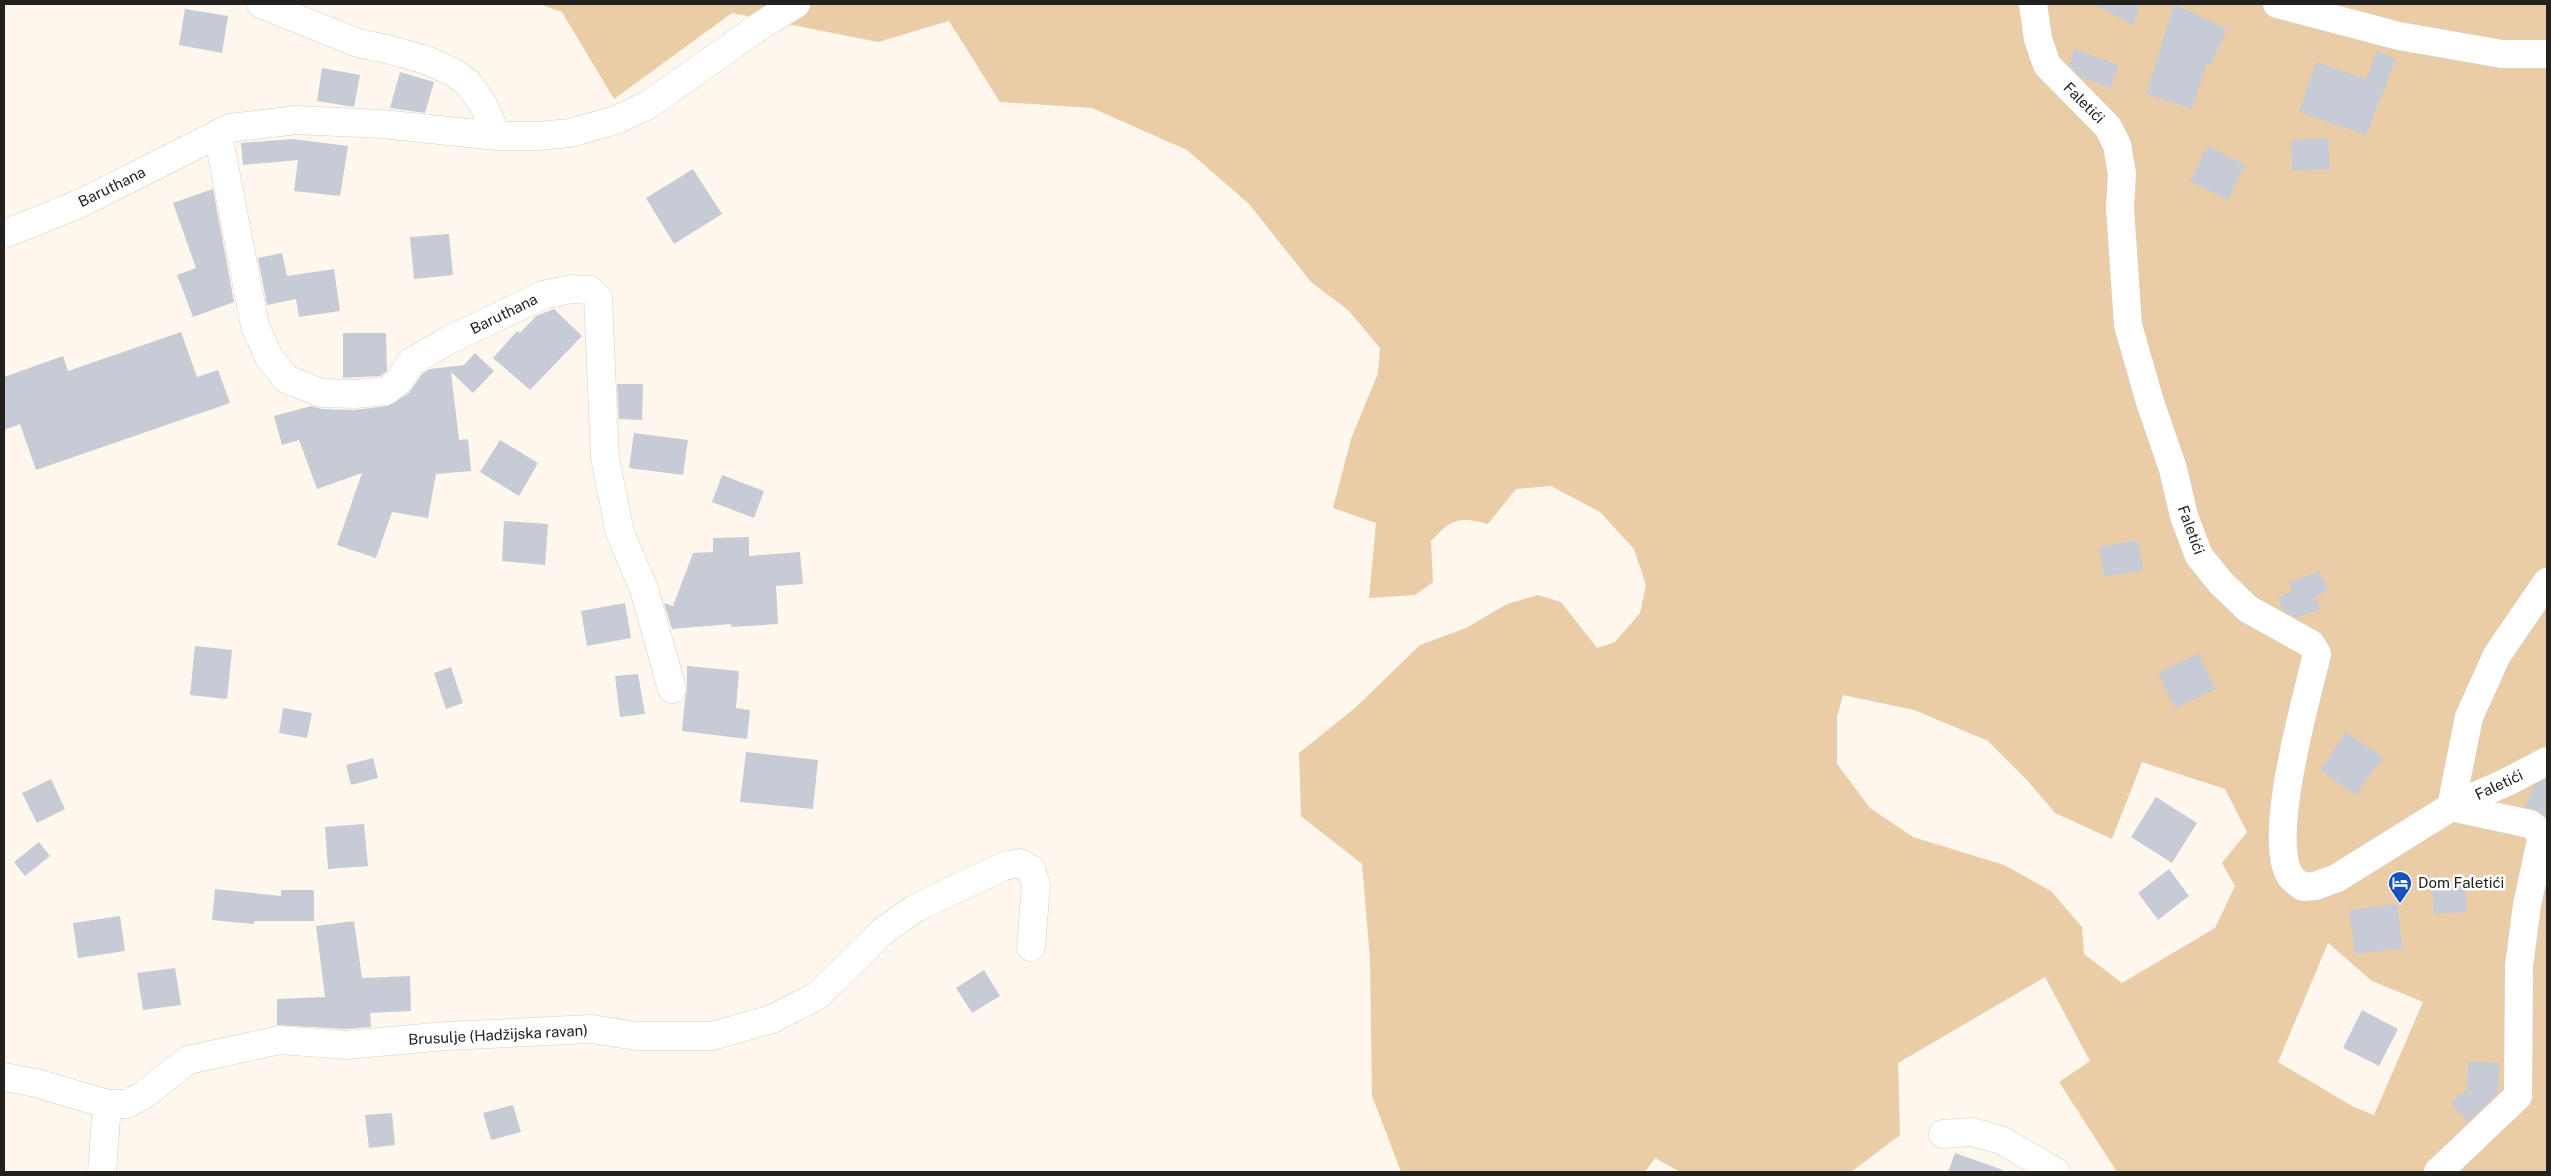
<svg xmlns="http://www.w3.org/2000/svg" width="2551" height="1176" font-family="'Public Sans',sans-serif">
<style>
.green{fill:#eacda6;fill-rule:evenodd}
.building{fill:#c6cbd5}
.lines{fill:none;stroke-linecap:round;stroke-linejoin:round}
.minor-casing{stroke:#d5cec5;stroke-width:29}
.minor{stroke:#fff;stroke-width:28}
.labels{text-anchor:middle;stroke-width:5;stroke-linejoin:round;paint-order:stroke}
.street-label{font-size:15px;fill:#23211e;stroke:#fff}
.poi-label{font-size:15px;fill:#23211e;stroke:#fff;text-anchor:start}
</style>
<rect width="100%" height="100%" fill="#fef7ed"/>
<path class="green" d="M 539,4 L 2547,4 L 2547,1172 L 2117,1172 L 2059,1082 L 2090,1061 L 2045,977 L 1898,1063 L 1900,1135 L 1851,1172 L 1680,1172 L 1655,1158 L 1645,1172 L 1401,1172 L 1372,1096 L 1370,959 L 1362,864 L 1301,816 L 1299,753 L 1355,708 L 1420,645 L 1466,628 L 1507,604 L 1538,595 L 1561,602 L 1597,648 L 1615,642 L 1640,613 L 1646,585 L 1634,549 L 1600,512 L 1551,486 L 1516,489 L 1488,524 C 1457,516 1452,519 1431,541 L 1433,582 L 1415,595 L 1369,598 L 1376,523 L 1333,508 L 1351,439 L 1378,373 L 1380,348 L 1348,310 L 1311,282 L 1249,204 L 1187,150 L 1092,108 L 1000,102 L 949,21 L 878,42 L 732,13 L 614,99 L 562,12 ZM 1843,695 L 1914,710 L 1988,741 L 2027,780 L 2055,813 L 2112,839 L 2142,762 L 2225,789 L 2247,832 L 2222,863 L 2235,886 L 2215,928 L 2122,983 L 2084,954 L 2082,927 L 2051,891 L 2004,865 L 1913,837 L 1870,808 L 1837,764 L 1837,717 ZM 2328,943 L 2372,981 L 2423,1002 L 2374,1115 L 2352,1106 L 2278,1062 Z"/>
<path class="building" d="M 2094,4 L 2140,4 L 2133,25 Z
M 2174,4 L 2227,29 L 2211,65 L 2207,63 L 2192,109 L 2146,94 Z
M 185,9 L 228,16 L 222,53 L 179,45 Z
M 2074,49 L 2119,65 L 2111,88 L 2082,78 L 2069,65 Z
M 2377,51 L 2396,59 L 2366,135 L 2299,112 L 2316,62 L 2366,79 Z
M 322,68 L 360,75 L 354,107 L 317,101 Z
M 400,72 L 434,82 L 425,113 L 390,108 Z
M 2328,138 L 2330,169 L 2292,171 L 2291,140 Z
M 293,139 L 348,146 L 340,196 L 294,191 L 298,160 L 243,165 L 241,143 Z
M 2208,146 L 2245,165 L 2228,200 L 2190,181 Z
M 693,169 L 722,214 L 674,244 L 646,198 Z
M 213,189 L 234,302 L 193,317 L 177,275 L 196,268 L 173,203 Z
M 449,234 L 453,275 L 414,279 L 410,237 Z
M 282,253 L 287,276 L 334,269 L 340,311 L 299,317 L 296,299 L 267,305 L 258,258 Z
M 554,309 L 582,336 L 530,390 L 493,358 L 517,331 L 520,333 L 536,316 Z
M 181,332 L 197,377 L 218,370 L 230,403 L 36,470 L 20,424 L 4,430 L 4,377 L 63,356 L 68,371 Z
M 343,333 L 386,333 L 387,371 L 380,376 L 343,378 Z
M 475,353 L 494,371 L 473,393 L 451,372 L 459,440 L 468,439 L 471,471 L 436,474 L 428,518 L 392,512 L 376,558 L 337,545 L 362,473 L 317,489 L 299,440 L 282,445 L 274,416 L 311,406 L 322,409 L 354,410 L 388,406 L 409,393 L 422,374 L 430,369 L 464,365 Z
M 617,384 L 643,384 L 642,420 L 619,419 Z
M 634,433 L 688,440 L 683,475 L 629,468 Z
M 500,440 L 538,463 L 519,496 L 480,472 Z
M 722,475 L 764,491 L 754,518 L 712,502 Z
M 504,521 L 548,524 L 545,565 L 502,561 Z
M 749,537 L 749,556 L 800,552 L 803,584 L 776,586 L 778,624 L 731,627 L 731,624 L 672,629 L 664,603 L 673,606 L 693,553 L 713,552 L 713,538 Z
M 2138,540 L 2143,570 L 2104,577 L 2099,547 Z
M 2320,571 L 2328,591 L 2315,596 L 2320,609 L 2296,618 L 2283,611 L 2278,597 L 2292,592 L 2289,582 Z
M 625,603 L 631,638 L 587,646 L 581,611 Z
M 195,646 L 232,650 L 227,699 L 190,695 Z
M 2199,653 L 2216,689 L 2175,708 L 2158,673 Z
M 687,666 L 739,671 L 736,708 L 750,710 L 747,739 L 682,731 L 685,698 L 687,692 Z
M 451,667 L 463,703 L 446,709 L 434,673 Z
M 638,674 L 645,714 L 620,717 L 615,676 Z
M 283,708 L 312,713 L 307,738 L 279,733 Z
M 2346,732 L 2383,757 L 2356,795 L 2320,770 Z
M 746,752 L 818,760 L 813,809 L 740,802 Z
M 373,758 L 378,778 L 351,785 L 346,765 Z
M 51,779 L 65,809 L 37,823 L 22,793 Z
M 2547,779 L 2547,816 L 2525,806 L 2534,785 Z
M 2156,797 L 2197,823 L 2172,863 L 2131,837 Z
M 364,824 L 368,866 L 328,869 L 325,827 Z
M 39,842 L 50,856 L 25,876 L 14,862 Z
M 2169,869 L 2189,896 L 2158,920 L 2138,893 Z
M 2465,882 L 2467,912 L 2434,914 L 2432,884 Z
M 215,889 L 281,896 L 281,890 L 314,890 L 314,921 L 254,921 L 254,924 L 212,920 Z
M 2397,904 L 2403,948 L 2355,954 L 2349,910 Z
M 120,916 L 125,951 L 78,958 L 73,923 Z
M 354,921 L 362,978 L 410,976 L 411,1011 L 370,1013 L 371,1027 L 346,1029 L 277,1025 L 277,999 L 325,997 L 316,926 Z
M 175,968 L 181,1005 L 143,1010 L 137,973 Z
M 984,970 L 1000,996 L 972,1013 L 956,988 Z
M 2362,1010 L 2398,1029 L 2379,1066 L 2343,1048 Z
M 2468,1061 L 2500,1063 L 2498,1093 L 2468,1122 L 2451,1103 L 2467,1089 Z
M 513,1105 L 521,1132 L 491,1140 L 483,1113 Z
M 392,1113 L 395,1145 L 369,1148 L 365,1115 Z
M 1955,1153 L 2003,1170 L 2002,1172 L 1948,1172 Z"/>
<g class="lines">
<g class="minor-casing">
<path id="minor" d="M 261,4 L 358,43 L 387,49 L 426,60 L 453,72 L 468,83 L 484,106 L 497,136
M 2033,4 L 2038,39 L 2047,65 L 2108,127 L 2117,145 L 2122,174 L 2120,208 L 2128,325 L 2150,402 L 2173,469 L 2184,516 L 2199,556 L 2221,583 L 2248,609 L 2311,644 L 2317,654 C 2307,697 2265,842 2291,877 C 2294,881 2299,884 2303,887 L 2315,886 L 2337,878 L 2451,807 L 2507,782 L 2547,761
M 2277,4 L 2399,36 L 2502,54 L 2547,54
M 218,134 L 255,326 L 269,357 L 286,379 L 322,393 L 354,394 L 386,391 L 399,381 L 411,362 L 449,340 L 543,295 L 571,289 L 590,290 L 598,298 L 605,458 L 620,533 L 644,589 L 672,689
M 4,234 L 79,204 L 230,128 L 295,120 L 382,124 L 497,136 L 538,136 L 570,133 L 616,120 L 648,105 L 763,24 L 796,4
M 4,1077 L 36,1083 L 107,1104 L 127,1104 L 145,1094 L 188,1060 L 280,1040 L 346,1045 L 446,1036 L 591,1029 L 636,1036 L 712,1036 L 772,1019 L 817,996 L 883,931 L 916,908 L 1004,866 L 1020,863 L 1031,869 L 1036,885 L 1031,947
M 1943,1134 L 1972,1132 L 2001,1140 L 2056,1172
M 102,1172 L 107,1104
M 2438,1172 L 2518,1096 L 2519,966 L 2527,905 L 2541,840 L 2539,831 L 2530,824 L 2451,807 L 2469,717 L 2497,655 L 2547,582"/>
</g>
<use href="#minor" class="minor"/>
</g>
<defs>
<g id="hotel-pin" transform="scale(1.25)"><path d="M0 17L-7.5 6A9.5 9.5 0 1 1 7.5 6Z" fill="#1751bc" stroke="#fff"/><path d="M-6-4.5h1.5V1H6V5H4.5V3h-9V5H-6ZM-4 0a1.8 1.8 0 1 1 3.6 0ZM.5 0V-2.5h3Q6-2.5 6 0Z" fill="#fff"/></g>
</defs>
<g fill-rule="evenodd">
<use href="#hotel-pin" x="2400" y="883"/>
</g>
<g class="labels">
<g class="street-label">
<text transform="translate(2084 103) rotate(45)" y="5">Faletići</text>
<text transform="translate(112 187) rotate(-26)" y="5">Baruthana</text>
<text transform="translate(504 314) rotate(-26)" y="5">Baruthana</text>
<text transform="translate(2191 530) rotate(70)" y="5">Faletići</text>
<text transform="translate(2499 785) rotate(-25)" y="5">Faletići</text>
<text transform="translate(498 1035) rotate(-3)" y="5">Brusulje (Hadžijska ravan)</text>
</g>
<g class="poi-label">
<text x="2418" y="888">Dom Faletići</text>
</g>
</g>
<rect width="2551" height="1176" fill="none" stroke="#23211e" stroke-width="10"/>
</svg>
